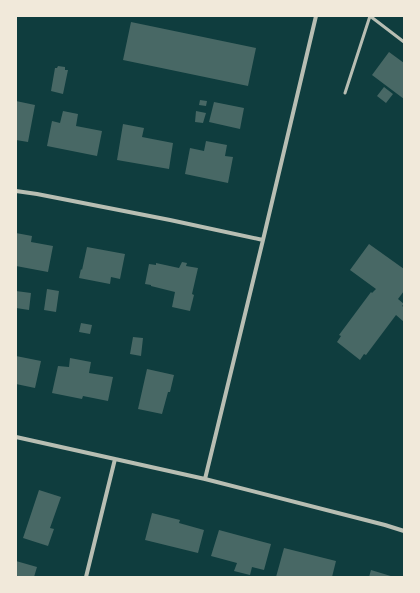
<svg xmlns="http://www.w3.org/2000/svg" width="420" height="593" font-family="'Fira Sans',sans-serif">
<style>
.building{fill:#486865}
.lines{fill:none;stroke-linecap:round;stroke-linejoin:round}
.service{stroke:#b8beb3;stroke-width:3}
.minor{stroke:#b8beb3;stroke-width:4}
</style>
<rect width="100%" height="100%" fill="#0f3d3e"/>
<path class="building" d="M 131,22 L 256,48 L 248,86 L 123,60 Z
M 389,52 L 404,63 L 404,99 L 372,75 Z
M 58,66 L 65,67 L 65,70 L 68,70 L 63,94 L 51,91 L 55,68 L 57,68 Z
M 384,87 L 393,94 L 386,103 L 377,96 Z
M 200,100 L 207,101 L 206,106 L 199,105 Z
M 16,101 L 35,105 L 28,142 L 16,140 Z
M 214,102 L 244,108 L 240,129 L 209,122 Z
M 63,111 L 78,114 L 76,126 L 102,131 L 97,156 L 47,146 L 52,121 L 60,123 Z
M 196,111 L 206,113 L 203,123 L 195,122 Z
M 123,124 L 144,128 L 142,137 L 173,143 L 169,169 L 117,160 Z
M 206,141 L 227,145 L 225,156 L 233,157 L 228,183 L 185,174 L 190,148 L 204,151 Z
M 16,233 L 32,236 L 31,242 L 53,246 L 48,272 L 16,266 Z
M 369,244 L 404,269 L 404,291 L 398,299 L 404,304 L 402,306 L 404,307 L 404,322 L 396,315 L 366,355 L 364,354 L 360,360 L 337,342 L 341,336 L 339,335 L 371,292 L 372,293 L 376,289 L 350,270 Z
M 87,247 L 125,254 L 120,279 L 111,277 L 110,284 L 79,278 L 81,269 L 82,270 Z
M 182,262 L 187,263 L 186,266 L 198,268 L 192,294 L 194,295 L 190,311 L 172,307 L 175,292 L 151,286 L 151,285 L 145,284 L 149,264 L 156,265 L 156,263 L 179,268 Z
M 47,289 L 59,291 L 56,312 L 44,310 Z
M 16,291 L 31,293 L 29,310 L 16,308 Z
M 81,323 L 92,325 L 90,334 L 79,332 Z
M 133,337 L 143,338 L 141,356 L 130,354 Z
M 16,356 L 41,361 L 35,388 L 16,384 Z
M 70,358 L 91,362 L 89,373 L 113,377 L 108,401 L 83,396 L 82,399 L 52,393 L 58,366 L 69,367 Z
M 147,369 L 174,375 L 170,392 L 168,392 L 162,414 L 138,409 Z
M 39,490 L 61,497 L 50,528 L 54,529 L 48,546 L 23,538 Z
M 152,513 L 180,520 L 179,523 L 204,530 L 198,553 L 145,540 Z
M 219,530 L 271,544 L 264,570 L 252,567 L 250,575 L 234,571 L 237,563 L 211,556 Z
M 284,548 L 336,561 L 332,577 L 276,577 Z
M 16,561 L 37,567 L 34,577 L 16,577 Z
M 371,570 L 394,577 L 369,577 Z"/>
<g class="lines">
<path class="service" d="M 370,16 L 404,42
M 345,93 L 370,16"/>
<path class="minor" d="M 16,191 L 37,194 L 170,220 L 263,240
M 16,437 L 205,479 L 385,525 L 404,531
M 205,479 L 263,240 L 316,16
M 86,577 L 115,459"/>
</g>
<rect width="420" height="593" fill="none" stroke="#f1e9da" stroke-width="34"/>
</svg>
